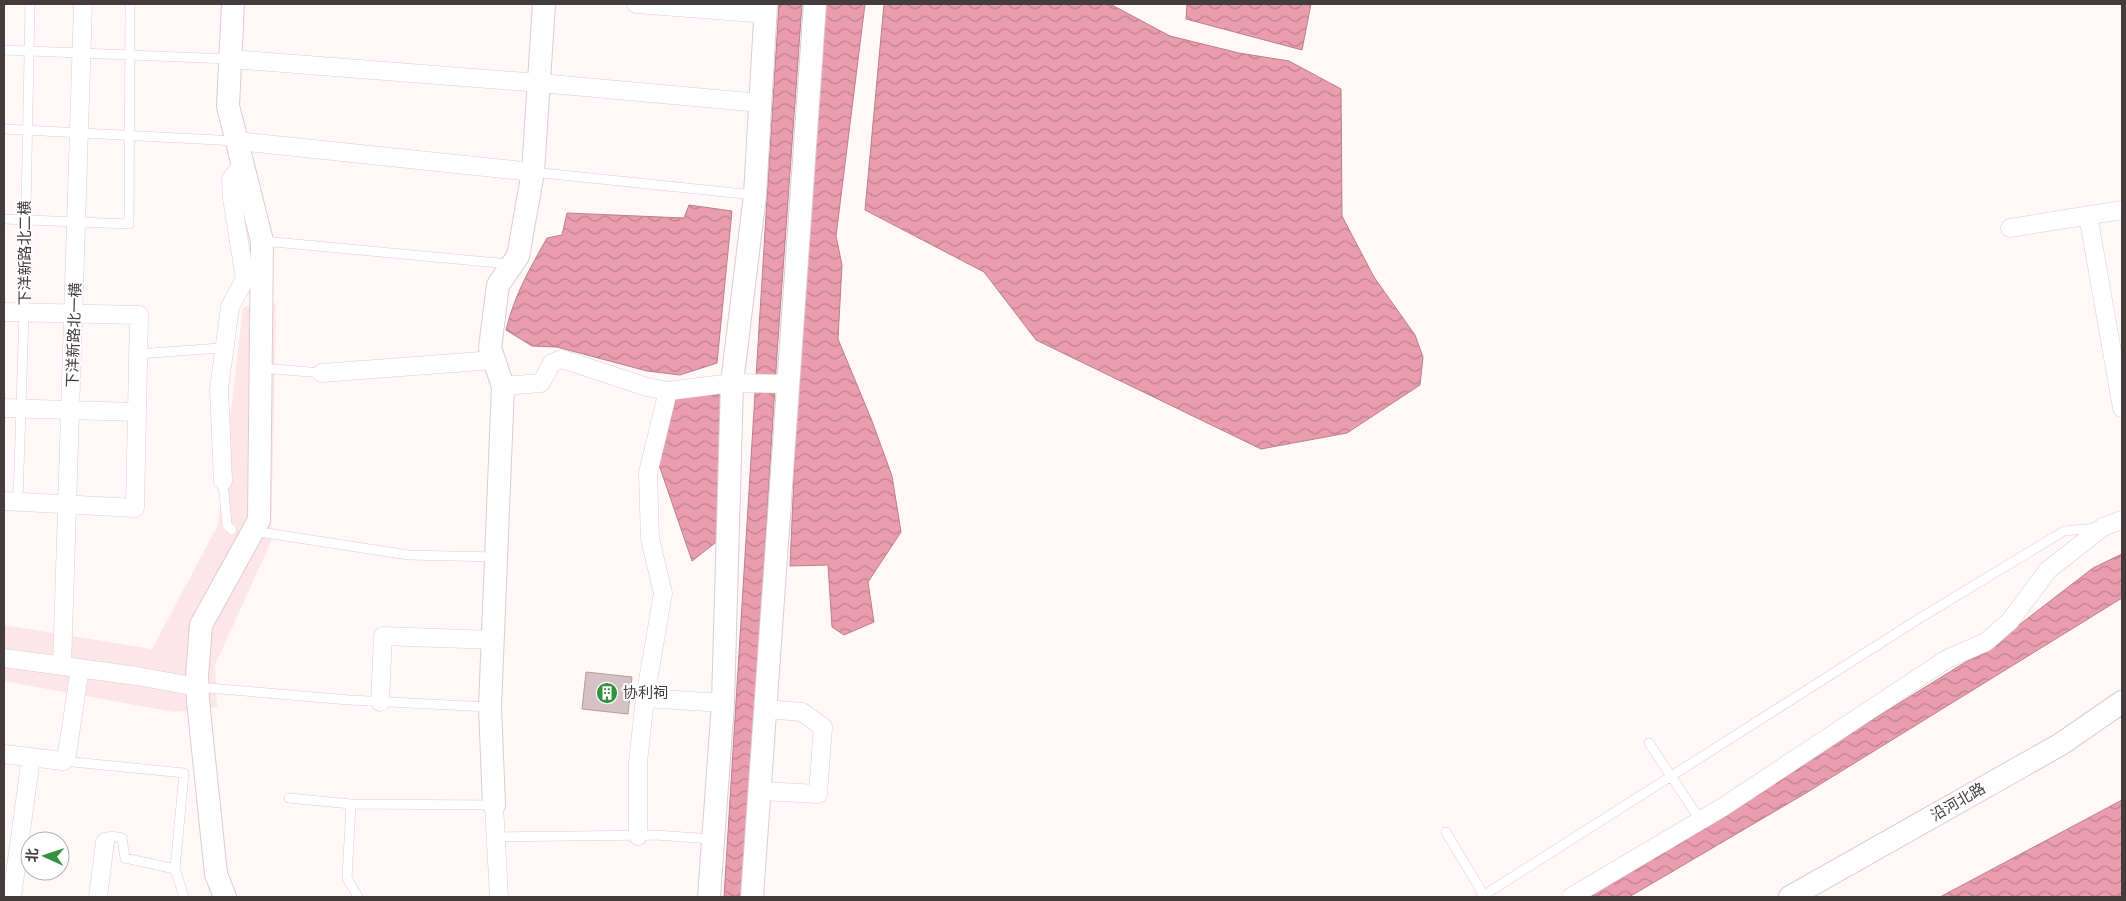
<svg xmlns="http://www.w3.org/2000/svg" width="2126" height="901" font-family="'Source Serif 4','Noto Sans SC',serif">
<style>
.built{fill:#fde6ea}
.water{fill:url(#water-waves);stroke:#b8808c}
.building{fill:#d6c2c5;stroke:#b09da1}
.lines{fill:none;stroke-linecap:round;stroke-linejoin:round}
.service-casing{stroke:#dfcbcf;stroke-width:10}
.minor-casing{stroke:#dfcbcf;stroke-width:19}
.tertiary-casing{stroke:#dfcbcf;stroke-width:24}
.service{stroke:#fff;stroke-width:9}
.minor{stroke:#fff;stroke-width:18}
.tertiary{stroke:#fff;stroke-width:22}
.labels{text-anchor:middle;stroke-width:4;stroke-linejoin:round;paint-order:stroke}
.street-label{font-size:15px;fill:#433b3c;stroke:#fff}
.poi-label{font-size:15px;fill:#433b3c;stroke:#fff;text-anchor:start}
</style>
<defs>
<pattern id="water-waves" width="16" height="10" patternUnits="userSpaceOnUse" patternTransform="scale(1.25)"><rect width="16" height="10" fill="#ea9daf"/><path d="M0 5q4-4 8 0t8 0" fill="none" stroke="#bf8190"/></pattern>
</defs>
<rect width="100%" height="100%" fill="#fff7f8"/>
<path class="built" d="M 276,303 L 271,542 L 215,665 L 217,707 L 174,712 L 4,681 L 4,625 L 152,649 L 218,525 L 243,307 Z"/>
<path class="water" d="M 779,4 L 802,4 L 777,354 L 743,897 L 724,897 Z
M 821,4 L 865,4 L 836,236 L 842,265 L 838,339 L 872,421 L 892,476 L 901,532 L 868,582 L 874,622 L 844,635 L 832,627 L 828,565 L 790,566 L 801,315 Z
M 884,4 L 1110,4 L 1170,36 L 1239,53 L 1289,61 L 1341,89 L 1342,216 L 1374,277 L 1415,335 L 1423,357 L 1420,385 L 1347,433 L 1261,449 L 1036,340 L 984,272 L 865,210 Z
M 1187,4 L 1311,4 L 1302,50 L 1186,19 Z
M 689,205 L 732,211 L 717,363 L 680,375 L 647,371 L 557,347 L 532,346 L 506,330 C 514,296 530,268 547,238 L 562,235 L 567,213 L 684,218 Z
M 720,391 L 728,395 L 724,536 L 692,561 L 658,462 L 676,398 Z
M 2122,554 L 2122,598 L 1806,793 L 1629,897 L 1587,897 L 1993,645 L 2093,568 Z
M 2122,800 L 2122,897 L 1940,897 Z"/>
<path class="building" d="M 586,672 L 632,677 L 628,714 L 582,709 Z"/>
<g class="lines">
<g class="service-casing">
<path id="service" d="M 4,50 L 230,59
M 4,129 L 237,141
M 533,172 L 754,195
M 4,219 L 129,224 L 130,4
M 263,241 L 509,264
M 138,354 L 220,348
M 261,368 L 322,373
M 223,481 L 227,525 L 232,530
M 18,501 L 24,313 L 30,4
M 253,531 L 408,555 L 496,557
M 197,687 L 349,700 L 489,707
M 1649,743 L 1701,821
M 63,761 L 184,773 L 175,869 L 184,897
M 289,798 L 351,804 L 494,805
M 351,804 L 347,878 L 358,897
M 1446,832 L 1485,897
M 496,837 L 655,835 L 713,839
M 105,842 L 111,836 L 122,838 L 125,858 L 175,869
M 1481,897 L 1920,618 L 2064,531 L 2097,528"/>
</g>
<g class="minor-casing">
<path id="minor" d="M 636,4 L 766,14
M 231,59 L 540,83 L 761,103
M 237,141 L 533,172
M 2088,215 L 2122,408
M 2010,228 L 2122,210
M 4,312 L 139,315 L 135,508 L 4,501
M 322,373 L 494,360
M 503,386 L 541,383 L 552,363 L 562,359 L 647,387 L 668,391 L 732,383 L 788,384
M 4,408 L 137,412
M 223,481 L 219,389 L 230,307 L 245,279 L 232,198 L 231,179 L 243,164
M 4,658 L 137,676 L 197,687
M 62,665 L 83,4
M 645,698 L 723,703
M 380,702 L 383,636 L 493,640
M 4,754 L 63,761 L 67,754 L 80,668
M 760,791 L 818,794 L 823,727 L 802,712 L 765,709
M 494,805 L 499,897
M 638,836 L 638,762 L 645,698 L 663,593 L 650,539 L 648,473 L 668,391
M 12,897 L 31,757
M 98,897 L 105,842
M 1571,897 L 1723,807 L 1947,659 L 1986,642 L 2010,621 L 2048,570 L 2103,527 L 2122,520"/>
</g>
<g class="tertiary-casing">
<path id="tertiary" d="M 494,805 L 490,707 L 503,386 L 490,348 L 498,285 L 518,256 L 533,172 L 544,4
M 225,897 L 216,874 L 198,701 L 197,676 L 201,625 L 259,520 L 262,241 L 228,106 L 233,4
M 709,897 L 723,703 L 732,383 L 755,195 L 766,4
M 752,897 L 815,4
M 1790,897 L 2061,744 L 2122,702"/>
</g>
<use href="#service" class="service"/>
<use href="#minor" class="minor"/>
<use href="#tertiary" class="tertiary"/>
</g>
<defs>
<g id="building-disc" transform="scale(1.125)"><circle r="9.5" fill="#359041" stroke="#fff"/><path d="M-4-6H4V6H1V3H-1V6H-4ZM-2.5-4.3h1.7v1.8h-1.7ZM.8-4.3h1.7v1.8H.8ZM-2.5-1h1.7V.8h-1.7ZM.8-1h1.7V.8H.8Z" fill="#fff"/></g>
</defs>
<g fill-rule="evenodd">
<use href="#building-disc" x="607" y="693"/>
</g>
<g class="labels">
<g class="street-label">
<text transform="translate(25 253) rotate(-90)" y="5">下洋新路北二横</text>
<text transform="translate(74 335) rotate(-88)" y="5">下洋新路北一横</text>
<text transform="translate(1958 802) rotate(-30)" y="5">沿河北路</text>
</g>
<g class="poi-label">
<text x="623" y="698">协利祠</text>
</g>
</g>
<rect width="2126" height="901" fill="none" stroke="#433b3c" stroke-width="10"/>
<g transform="translate(45 856) rotate(273)"><circle r="24" fill="#ffffff" stroke="#b4b1b1"/>
<path d="M0-4L9 19L0 12L-9 19Z" fill="#359041"/>
<text y="-8" font-size="14" font-weight="bold" text-anchor="middle" fill="#433b3c">北</text>
</g>
</svg>
